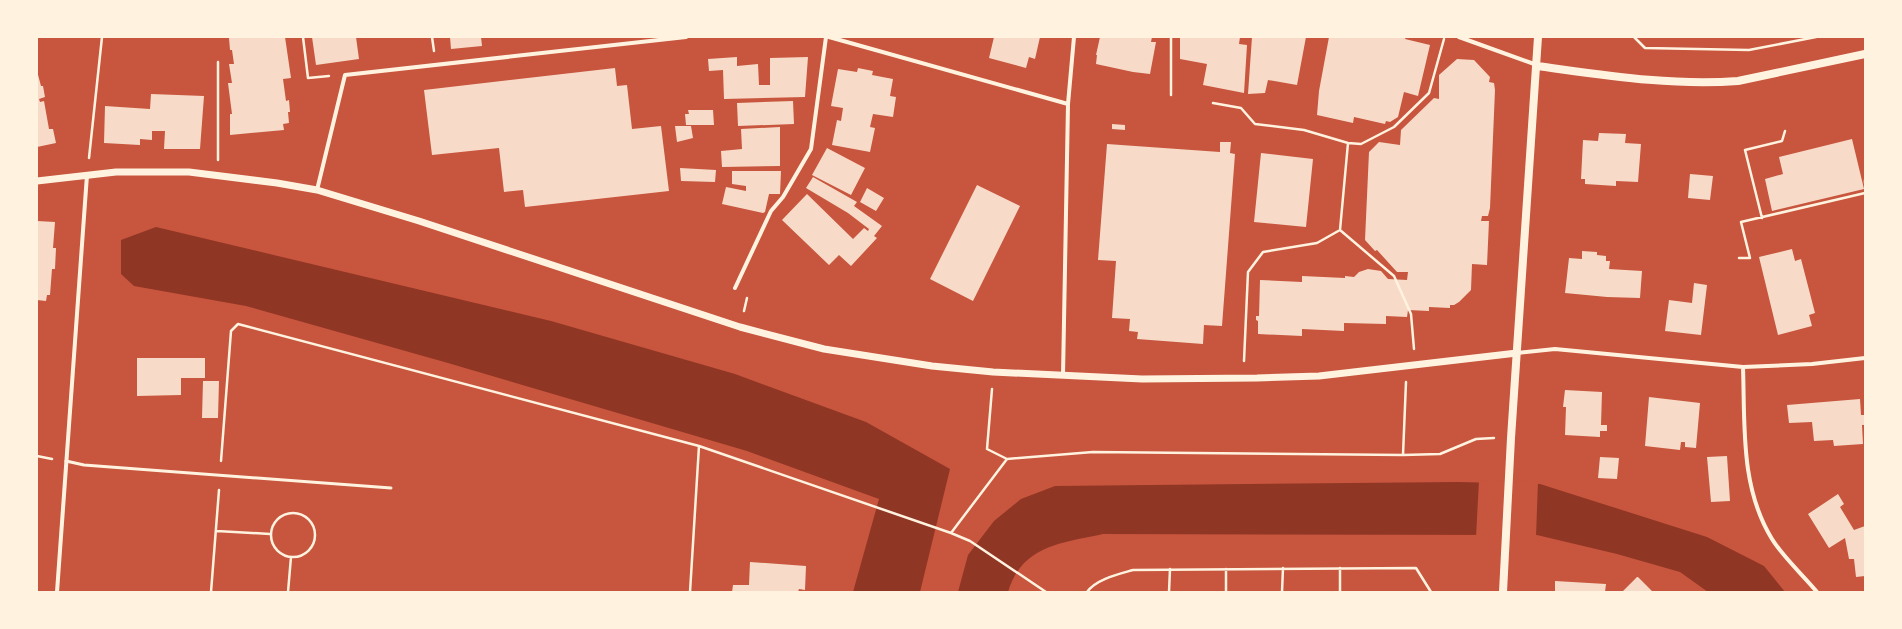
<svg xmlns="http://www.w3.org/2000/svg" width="1902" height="629" font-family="'DejaVu Sans',sans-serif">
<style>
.water{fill:#8f3625}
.pier{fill:#c8553d}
.building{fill:#f7dbc8}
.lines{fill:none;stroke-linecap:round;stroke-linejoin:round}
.path{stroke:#fff3e0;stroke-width:2.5}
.service{stroke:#fff3e0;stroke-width:3}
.minor{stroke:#fff3e0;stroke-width:4}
.tertiary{stroke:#fff3e0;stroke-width:7}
.secondary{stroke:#fff3e0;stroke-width:8}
</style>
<rect width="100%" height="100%" fill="#c8553d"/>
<path class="water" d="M 156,227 L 551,321 L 735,374 L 866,422 L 950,469 L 920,592 L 853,592 L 879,499 L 747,451 L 448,363 L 246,306 L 134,286 L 121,274 L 121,240 Z
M 1459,482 L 1540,484 L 1707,537 L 1764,566 L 1785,592 L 1708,592 L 1680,572 L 1617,554 L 1537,535 L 1103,534 C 1062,543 1022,545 1008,592 L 958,592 L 968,555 L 994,521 L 1021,499 L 1055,486 Z"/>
<path class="pier" d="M 1479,480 L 1538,482 L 1536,537 L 1476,537 Z"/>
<path class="building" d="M 231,37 L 285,37 L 291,78 L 283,79 L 286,101 L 289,100 L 290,112 L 288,112 L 289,123 L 283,124 L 284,130 L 230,135 L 230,114 L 232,114 L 228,83 L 232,83 L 229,64 L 234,64 L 232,50 L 230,50 L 229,38 Z
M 312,37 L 356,37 L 359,59 L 316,65 Z
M 450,37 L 481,37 L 482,46 L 451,49 Z
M 994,37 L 1040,37 L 1035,59 L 1029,57 L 1026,68 L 989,58 Z
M 1100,37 L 1152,37 L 1151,42 L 1156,42 L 1150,74 L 1133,72 L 1096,64 L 1097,55 L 1096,55 Z
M 1180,37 L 1240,37 L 1239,44 L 1247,45 L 1244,93 L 1203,85 L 1207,64 L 1180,59 Z
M 1252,37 L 1306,37 L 1297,85 L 1268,80 L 1265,93 L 1248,94 Z
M 1329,37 L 1406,37 L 1405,39 L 1430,45 L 1418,96 L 1404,92 L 1398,117 L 1390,122 L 1386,121 L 1385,124 L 1354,117 L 1353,123 L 1317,115 L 1319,91 Z
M 737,57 L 737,66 L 758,64 L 759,85 L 770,85 L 770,58 L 808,57 L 805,97 L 724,99 L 723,70 L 709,71 L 708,59 Z
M 1457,59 L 1474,60 L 1490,77 L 1489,82 L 1494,83 L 1495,90 L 1490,208 L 1488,216 L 1482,216 L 1481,221 L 1489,221 L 1487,265 L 1472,264 L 1471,290 L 1459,302 L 1454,305 L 1450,305 L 1450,308 L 1429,307 L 1429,311 L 1408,310 L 1407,317 L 1386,316 L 1386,324 L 1344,323 L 1344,331 L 1302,329 L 1302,336 L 1258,334 L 1258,321 L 1256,320 L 1256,316 L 1259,316 L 1260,280 L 1302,282 L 1302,276 L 1345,278 L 1345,276 L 1354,277 L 1359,272 L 1368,269 L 1381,271 L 1388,279 L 1407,280 L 1408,272 L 1397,272 L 1377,250 L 1375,251 L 1365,240 L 1369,152 L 1379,142 L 1400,145 L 1401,130 L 1434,98 L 1439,99 L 1439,75 Z
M 615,68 L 617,86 L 627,85 L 632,129 L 661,126 L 669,191 L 525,207 L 523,190 L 504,192 L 499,148 L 432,155 L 424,90 Z
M 858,68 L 873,71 L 872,75 L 893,79 L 890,96 L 896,97 L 893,117 L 873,114 L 870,127 L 875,128 L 870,152 L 832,145 L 837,120 L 841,121 L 843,108 L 831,106 L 838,69 L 857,72 Z
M 37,71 L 41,86 L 43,86 L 45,97 L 39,99 L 40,102 L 44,101 L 49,129 L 53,129 L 56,143 L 37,147 Z
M 151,94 L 204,96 L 200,149 L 164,149 L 165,131 L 152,131 L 152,140 L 140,139 L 140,145 L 104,143 L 105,106 L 150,109 Z
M 793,101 L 794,124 L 738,126 L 737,103 Z
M 688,110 L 713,110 L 714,125 L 686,125 L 685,114 L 689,114 Z
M 1112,124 L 1125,125 L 1125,130 L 1112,129 Z
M 675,126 L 691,126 L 693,138 L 677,142 Z
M 780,127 L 780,166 L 722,167 L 721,151 L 742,149 L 741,129 Z
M 1599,133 L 1626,134 L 1625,143 L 1641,144 L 1638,182 L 1616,181 L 1616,186 L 1585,184 L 1585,179 L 1581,179 L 1583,140 L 1598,141 Z
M 1852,139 L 1864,189 L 1772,211 L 1765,179 L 1783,174 L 1779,157 Z
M 1220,142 L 1231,142 L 1230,153 L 1235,154 L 1222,326 L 1204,325 L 1203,344 L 1137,339 L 1138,332 L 1129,331 L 1130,319 L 1112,318 L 1116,261 L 1098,260 L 1107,144 L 1220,152 Z
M 827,148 L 865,168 L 851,195 L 812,175 Z
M 1261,153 L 1313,159 L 1306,227 L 1254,222 Z
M 680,168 L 716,170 L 715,182 L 681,181 Z
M 732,171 L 781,171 L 780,194 L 769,194 L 765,212 L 763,213 L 722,204 L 726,187 L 746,191 L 746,186 L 732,184 Z
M 1690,174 L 1713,176 L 1710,200 L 1688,198 Z
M 813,177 L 857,202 L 854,206 L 882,226 L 874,236 L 877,238 L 851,266 L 839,255 L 829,265 L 782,220 L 807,194 L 853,239 L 864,228 L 868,231 L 869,229 L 848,213 L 806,188 Z
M 977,185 L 1020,206 L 973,301 L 930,279 Z
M 867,188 L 884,198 L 876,211 L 860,202 Z
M 37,221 L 55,222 L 53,248 L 56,248 L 55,269 L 52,269 L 50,295 L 47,295 L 46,301 L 37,300 Z
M 1792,249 L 1795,261 L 1801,259 L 1815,313 L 1809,315 L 1812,326 L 1778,335 L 1759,257 Z
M 1582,251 L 1597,252 L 1597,255 L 1606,256 L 1606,261 L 1610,261 L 1609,269 L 1642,271 L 1640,298 L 1607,297 L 1565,293 L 1569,258 L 1582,259 Z
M 1694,283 L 1707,285 L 1701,335 L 1665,331 L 1669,300 L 1692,303 Z
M 137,358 L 205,358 L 205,378 L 181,378 L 181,395 L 137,396 Z
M 203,381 L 219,381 L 218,418 L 202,418 Z
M 1565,390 L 1602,392 L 1601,425 L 1607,425 L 1607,431 L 1600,431 L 1600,437 L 1565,435 L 1566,407 L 1563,407 Z
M 1649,397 L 1700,403 L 1696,448 L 1685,447 L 1685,442 L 1681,442 L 1680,450 L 1645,446 Z
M 1860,399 L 1861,415 L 1865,415 L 1865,425 L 1862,425 L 1863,444 L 1834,446 L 1833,440 L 1814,441 L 1812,422 L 1789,423 L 1787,405 Z
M 1727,456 L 1730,501 L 1711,502 L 1707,457 Z
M 1600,457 L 1619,458 L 1617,479 L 1598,478 Z
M 1838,494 L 1844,504 L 1840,507 L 1854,530 L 1865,526 L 1865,576 L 1856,577 L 1854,559 L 1849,559 L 1845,538 L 1829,548 L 1808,514 Z
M 750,562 L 806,566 L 805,590 L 799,589 L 798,592 L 732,592 L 733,585 L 749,585 Z
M 1638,577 L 1653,592 L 1622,592 L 1637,577 Z
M 1555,581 L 1606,584 L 1605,592 L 1555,592 Z"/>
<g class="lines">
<path class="path" d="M 303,37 L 308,78 L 329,76
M 432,37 L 434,51
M 1171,37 L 1171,95
M 1634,37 L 1645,48 L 1749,50 L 1816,37
M 218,62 L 218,160
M 1213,103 L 1241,108 L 1255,124 L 1304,130 L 1348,143 L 1361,144 L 1394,127 L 1429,93 L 1444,39
M 89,158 L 102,37
M 1865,180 L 1865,183
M 1762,218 L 1745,150 L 1782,141 L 1785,131
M 1340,230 L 1394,276 L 1411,314 L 1414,349
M 1739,258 L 1750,258 L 1741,222 L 1865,193
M 744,311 L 747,298
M 1244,361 L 1248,272 L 1263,252 L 1317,243 L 1340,230 L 1348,143
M 992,389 L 987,449 L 1007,459 L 1093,452 L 1403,455 L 1440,454 L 1476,439 L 1494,438
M 1403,455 L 1406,382
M 37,456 L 52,459
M 221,461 L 231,331 L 238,324 L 699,446 L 951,533 L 970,541 L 1046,592
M271 535a22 22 0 1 1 44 0a22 22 0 1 1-44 0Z
M 217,531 L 270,534
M 951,533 L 1007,459
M 1226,569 L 1226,592
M 211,592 L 219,490
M 288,592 L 291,557
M 690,592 L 699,446
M 1087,592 C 1096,579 1119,574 1133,570 L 1416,568 L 1431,592
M 1169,592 L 1170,569
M 1282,592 L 1283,568
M 1340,592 L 1340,568"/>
<path class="service" d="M 66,461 L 84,465 L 391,488"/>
<path class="minor" d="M 829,37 L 1068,104
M 1459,37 L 1537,65
M 317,190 L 345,75 L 686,37
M 735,288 L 771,211 L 783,197 L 811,149 L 826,37
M 1517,353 L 1555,349 L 1743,367 L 1812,364 L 1865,358
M 1743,367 C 1745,425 1740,487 1772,539 C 1783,557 1803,575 1817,592
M 1063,376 L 1068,104 L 1074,37
M 57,592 L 87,175"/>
<path class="tertiary" d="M 37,181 L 116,172 L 189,172 L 277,183 L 317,190 L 419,221 L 740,327 L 824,349 L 932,366 L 993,372 L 1142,379 L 1257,378 L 1319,376 L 1517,353"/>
<path class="secondary" d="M 1537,66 C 1604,75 1670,86 1738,81 L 1865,54
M 1503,592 L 1511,438 L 1538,37"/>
</g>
<rect width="1902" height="629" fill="none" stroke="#fff3e0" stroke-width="76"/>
</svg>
